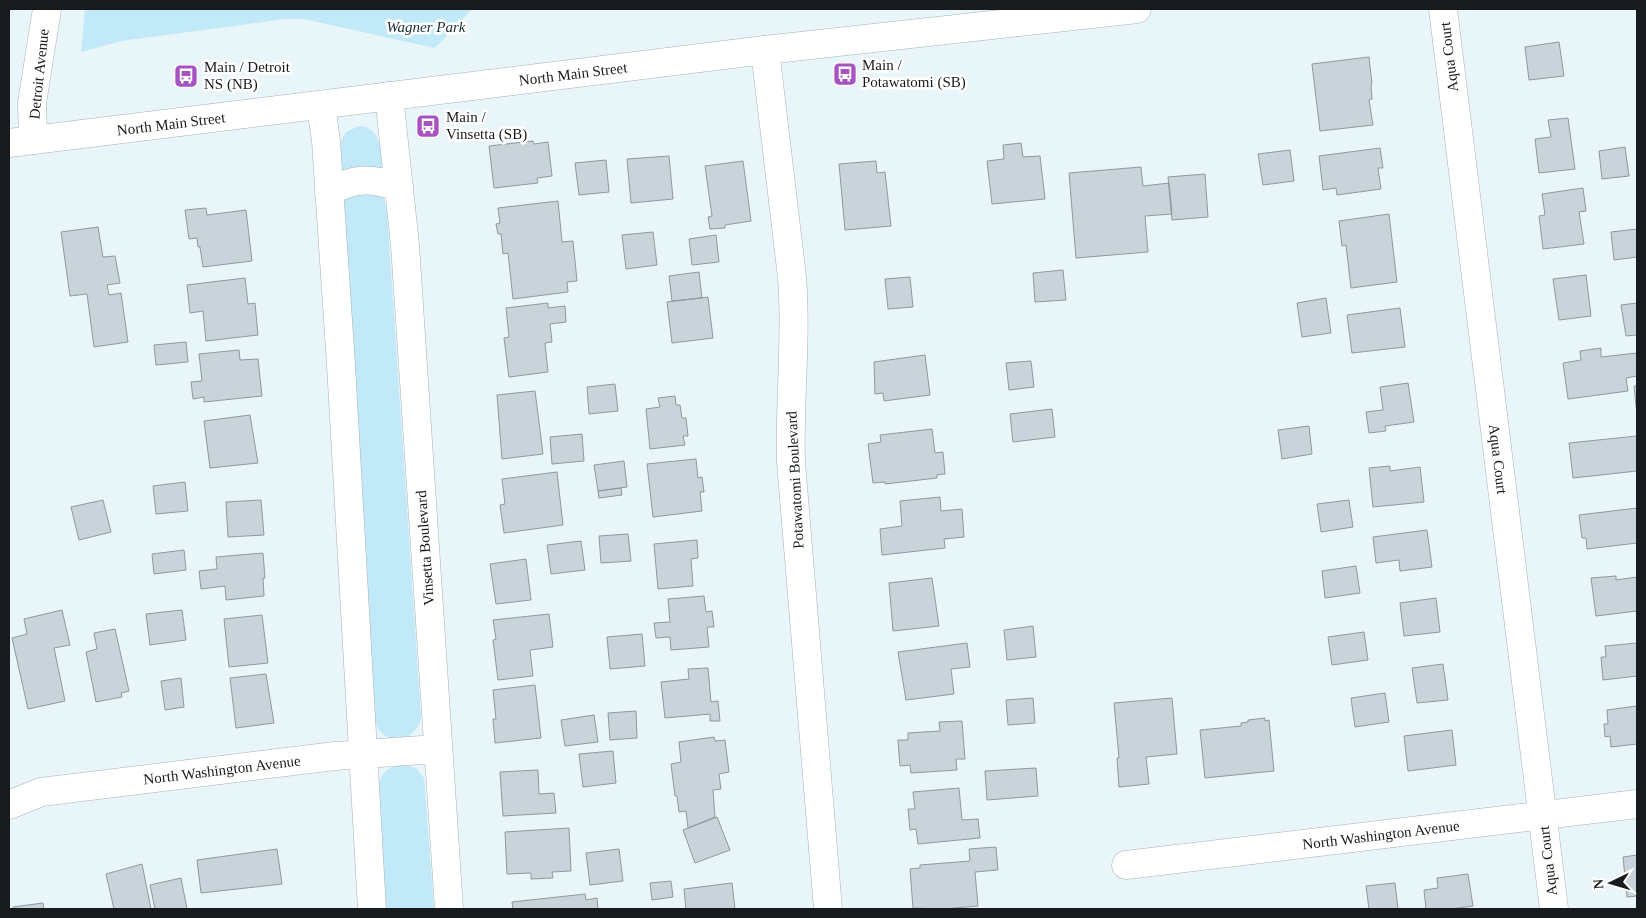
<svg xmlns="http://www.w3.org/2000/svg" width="1646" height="918" font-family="Georgia,serif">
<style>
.green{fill:#c1e9f8}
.building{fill:#c9d3da;stroke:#8f989f}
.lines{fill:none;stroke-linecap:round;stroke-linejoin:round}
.minor-casing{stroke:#a6b2b6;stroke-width:29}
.secondary-casing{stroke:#a6b2b6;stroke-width:29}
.minor{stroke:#fff;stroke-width:28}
.secondary{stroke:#fff;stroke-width:28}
.labels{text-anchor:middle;stroke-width:5;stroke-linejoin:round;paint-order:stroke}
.park-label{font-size:15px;font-style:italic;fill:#192d34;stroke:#fff}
.street-label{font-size:15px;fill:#171b1d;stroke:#fff}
.poi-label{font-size:15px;fill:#171b1d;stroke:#fff;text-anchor:start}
</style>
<rect width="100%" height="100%" fill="#e8f5f9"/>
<path class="green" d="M 85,9 L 472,9 L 435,48 L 304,19 L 285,19 L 121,41 L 81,52 Z
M 359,126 C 380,127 382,150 382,167 L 381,169 L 343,172 C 337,161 339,142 346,132 Z
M 354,191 L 383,195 L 387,211 L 421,718 C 418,734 399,746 384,735 C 380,732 377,727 375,722 L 344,202 L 346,197 Z
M 404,765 L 416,768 L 424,778 L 434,909 L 384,909 L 378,787 C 381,772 389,766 404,765 Z"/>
<path class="building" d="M 1559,42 L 1564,76 L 1529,80 L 1525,47 Z
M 1369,57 L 1372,84 L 1371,85 L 1372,99 L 1369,100 L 1373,125 L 1320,131 L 1312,64 Z
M 1568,118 L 1575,169 L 1539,173 L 1535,139 L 1551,137 L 1548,120 Z
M 533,141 L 534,144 L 548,142 L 552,176 L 537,178 L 538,183 L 494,188 L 489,146 Z
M 1021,143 L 1023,157 L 1040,156 L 1045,199 L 992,204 L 987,161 L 1004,159 L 1003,145 Z
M 1625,147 L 1629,176 L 1602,179 L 1599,151 Z
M 1380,148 L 1383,168 L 1378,168 L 1381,189 L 1337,195 L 1336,188 L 1323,190 L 1319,156 Z
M 1290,150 L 1294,181 L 1263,185 L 1258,154 Z
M 669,156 L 673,199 L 631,203 L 627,159 Z
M 606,160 L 609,192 L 579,195 L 575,163 Z
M 743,161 L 751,221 L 725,225 L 725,228 L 710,229 L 708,217 L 712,216 L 705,166 Z
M 876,161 L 877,173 L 885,172 L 891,226 L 845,230 L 839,164 Z
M 1141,167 L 1143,186 L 1169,183 L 1172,214 L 1145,216 L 1148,252 L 1076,258 L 1069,173 Z
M 1205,174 L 1208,217 L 1172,220 L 1168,177 Z
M 1583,188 L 1586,211 L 1579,212 L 1584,244 L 1543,249 L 1539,216 L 1545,215 L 1542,194 Z
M 558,201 L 562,242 L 573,241 L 577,281 L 567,282 L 568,292 L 513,299 L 508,253 L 503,254 L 501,234 L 498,234 L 496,224 L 500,223 L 498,208 Z
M 206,208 L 207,215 L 246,210 L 252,261 L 203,267 L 200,247 L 198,247 L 197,238 L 189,239 L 185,210 Z
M 1389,214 L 1397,282 L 1351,288 L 1346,245 L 1342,246 L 1339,221 Z
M 98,227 L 103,257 L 115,256 L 120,283 L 107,285 L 109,295 L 121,293 L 128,342 L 94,347 L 87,294 L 70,296 L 61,232 Z
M 1637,229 L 1637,257 L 1614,260 L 1611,232 Z
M 653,232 L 657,265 L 626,269 L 622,235 Z
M 716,235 L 719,262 L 692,265 L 689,239 Z
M 1063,270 L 1066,300 L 1035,302 L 1033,273 Z
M 699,272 L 702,298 L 672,301 L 669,276 Z
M 1586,275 L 1591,316 L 1559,320 L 1553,279 Z
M 910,277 L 913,307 L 888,309 L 885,279 Z
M 245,278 L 248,304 L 255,303 L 258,335 L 206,341 L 203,311 L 190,313 L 187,285 Z
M 708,297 L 713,338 L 672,343 L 667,302 Z
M 1326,298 L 1331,333 L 1302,337 L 1297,303 Z
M 548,303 L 548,308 L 565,306 L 566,322 L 550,324 L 552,342 L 545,343 L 548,372 L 509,377 L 504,338 L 509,337 L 506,308 Z
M 1637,303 L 1637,335 L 1626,336 L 1621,305 Z
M 1400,308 L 1405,347 L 1352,353 L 1347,315 Z
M 186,342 L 188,362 L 156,365 L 154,345 Z
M 1601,348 L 1601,357 L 1637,353 L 1637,376 L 1626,378 L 1628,391 L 1568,399 L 1563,363 L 1581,360 L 1580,351 Z
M 239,350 L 240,360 L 258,359 L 262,396 L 204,402 L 204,397 L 193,399 L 191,382 L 202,381 L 199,354 Z
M 925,355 L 930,395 L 884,401 L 883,393 L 875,394 L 874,362 Z
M 1031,361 L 1034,387 L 1009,390 L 1006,363 Z
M 1408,383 L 1414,422 L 1385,426 L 1386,431 L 1369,433 L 1366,412 L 1383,410 L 1380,387 Z
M 615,384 L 618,411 L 589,414 L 587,387 Z
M 1634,386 L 1637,386 L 1637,415 Z
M 535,391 L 543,454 L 502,459 L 497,395 Z
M 675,396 L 676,405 L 680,405 L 682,418 L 686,418 L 688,436 L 683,436 L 685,445 L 650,449 L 646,409 L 660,407 L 658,398 Z
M 1052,409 L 1055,437 L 1013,442 L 1010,414 Z
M 250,415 L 258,463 L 210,468 L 204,421 Z
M 1309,426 L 1312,454 L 1282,459 L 1278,430 Z
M 932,429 L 935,453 L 943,452 L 945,474 L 937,475 L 937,478 L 885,484 L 885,482 L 873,483 L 868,444 L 881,442 L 880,435 Z
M 582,434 L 584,461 L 552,464 L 550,437 Z
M 1637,436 L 1637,471 L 1573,478 L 1569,443 Z
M 696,459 L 698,478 L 702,477 L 704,492 L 700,492 L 702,511 L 653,517 L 647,464 Z
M 624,461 L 627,487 L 598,491 L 594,465 Z
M 1390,466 L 1390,471 L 1420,467 L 1424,502 L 1373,507 L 1369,468 Z
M 557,472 L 563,525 L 504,533 L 500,505 L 505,504 L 502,479 Z
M 185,482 L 188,511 L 156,514 L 153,486 Z
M 621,488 L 622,495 L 599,498 L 598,491 Z
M 940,497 L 941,511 L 962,509 L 964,537 L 944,539 L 945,548 L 882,555 L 880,529 L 902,526 L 900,501 Z
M 103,500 L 111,532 L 79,540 L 71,507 Z
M 261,500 L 264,535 L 228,537 L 226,502 Z
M 1349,500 L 1353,527 L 1321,532 L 1317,504 Z
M 1637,508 L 1637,543 L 1587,549 L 1586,538 L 1582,538 L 1579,515 Z
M 1427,530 L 1432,567 L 1400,571 L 1399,560 L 1376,563 L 1373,537 Z
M 628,534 L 631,561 L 601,563 L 599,536 Z
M 697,540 L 698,558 L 691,559 L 693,586 L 658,589 L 654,544 Z
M 581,541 L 585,570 L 551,574 L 547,545 Z
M 184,550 L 186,570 L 154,574 L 152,554 Z
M 263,553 L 265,578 L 263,578 L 264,596 L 226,600 L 225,586 L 201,589 L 199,571 L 217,569 L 216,557 Z
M 526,559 L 531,600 L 496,604 L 490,564 Z
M 1356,566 L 1360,593 L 1325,598 L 1322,571 Z
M 1616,576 L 1616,580 L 1637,577 L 1637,611 L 1596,616 L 1591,578 Z
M 932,578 L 939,626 L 893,631 L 889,583 Z
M 704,596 L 706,612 L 712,611 L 714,627 L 707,627 L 709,647 L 671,650 L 670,637 L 656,638 L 654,623 L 670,622 L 668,599 Z
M 1436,598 L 1440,632 L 1404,636 L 1400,603 Z
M 62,610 L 70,645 L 54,648 L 65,701 L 28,709 L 12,638 L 27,634 L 24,619 Z
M 182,610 L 186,640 L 150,645 L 146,614 Z
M 549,614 L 553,647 L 530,650 L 533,676 L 498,680 L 493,640 L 496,639 L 493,620 Z
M 262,615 L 268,663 L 229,667 L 224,619 Z
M 1033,626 L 1036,657 L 1007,660 L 1004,630 Z
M 115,629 L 129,691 L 121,693 L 122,697 L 96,702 L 86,652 L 97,649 L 94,633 Z
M 1364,632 L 1368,660 L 1332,665 L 1328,637 Z
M 642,634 L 645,666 L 610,669 L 607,637 Z
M 967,643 L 970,667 L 951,669 L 954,694 L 906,700 L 898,652 Z
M 1637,643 L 1637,676 L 1603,680 L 1601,657 L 1606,657 L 1605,646 Z
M 1443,664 L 1448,700 L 1417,703 L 1412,668 Z
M 708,668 L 711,702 L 718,701 L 720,721 L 710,721 L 710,714 L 665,718 L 661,682 L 689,679 L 688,669 Z
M 266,674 L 274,723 L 236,728 L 230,678 Z
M 181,678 L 184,707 L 165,710 L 161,681 Z
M 535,685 L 541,738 L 495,743 L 493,719 L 496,719 L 493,690 Z
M 1385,693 L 1389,722 L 1355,727 L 1351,698 Z
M 1033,698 L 1035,723 L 1008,725 L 1006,700 Z
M 1172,698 L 1177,754 L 1146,757 L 1149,784 L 1119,787 L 1117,758 L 1119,758 L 1114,703 Z
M 1637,706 L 1637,744 L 1611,747 L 1610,736 L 1605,737 L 1604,724 L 1608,724 L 1607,710 Z
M 636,711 L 637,738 L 610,740 L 608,713 Z
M 594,715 L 598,742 L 565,746 L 561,720 Z
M 1265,718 L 1265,721 L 1269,720 L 1274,771 L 1205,778 L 1200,730 L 1241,726 L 1241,723 L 1248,722 L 1248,720 Z
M 962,721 L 965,759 L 956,759 L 957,770 L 911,773 L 910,765 L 900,766 L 898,740 L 908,740 L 908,733 L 940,731 L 939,722 Z
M 1452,730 L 1456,765 L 1408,771 L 1404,736 Z
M 714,737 L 715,741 L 725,740 L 729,772 L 719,774 L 721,789 L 713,790 L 715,817 L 688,828 L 686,811 L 679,812 L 677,796 L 675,796 L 671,764 L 681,762 L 679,742 Z
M 613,751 L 616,783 L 583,787 L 579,754 Z
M 1036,768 L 1038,796 L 987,800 L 985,771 Z
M 538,770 L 539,794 L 554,793 L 556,813 L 503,816 L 500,772 Z
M 959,788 L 962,820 L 978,819 L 980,838 L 918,844 L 916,829 L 910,830 L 908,809 L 915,809 L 913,792 Z
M 717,817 L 730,850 L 695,863 L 683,830 Z
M 569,828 L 571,871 L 552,872 L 553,878 L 531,879 L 531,873 L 507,874 L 505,832 Z
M 996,847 L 998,870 L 975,872 L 978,906 L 943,909 L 913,908 L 910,869 L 920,868 L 920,865 L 970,861 L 969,849 Z
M 277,849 L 282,884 L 201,893 L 197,860 Z
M 619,849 L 623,881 L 590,885 L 586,853 Z
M 1637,855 L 1637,896 L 1627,897 L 1623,857 Z
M 142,864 L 151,909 L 114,909 L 106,874 Z
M 1468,874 L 1473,906 L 1450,909 L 1426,909 L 1424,890 L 1438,888 L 1437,878 Z
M 181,878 L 187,909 L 155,909 L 150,885 Z
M 671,881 L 673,897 L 652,900 L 650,883 Z
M 732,883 L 735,909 L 686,909 L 684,889 Z
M 1395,883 L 1398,909 L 1369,909 L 1366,886 Z
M 585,894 L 586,900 L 597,898 L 598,909 L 513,909 L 512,902 Z
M 43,903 L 44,909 L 13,909 L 13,907 Z"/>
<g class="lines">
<g class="minor-casing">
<path id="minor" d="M 1443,9 L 1554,909
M 765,50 L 792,277 C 797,339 789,400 791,462 L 828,909
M 389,96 L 405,245 L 449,909
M 321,105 L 326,141 L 341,365 L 372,909
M 33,140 L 32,103 L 47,9
M 329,192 C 354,177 372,178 399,187
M 9,805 L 41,792 L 335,756 L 437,749
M 1126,865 L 1637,804"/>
</g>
<g class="secondary-casing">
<path id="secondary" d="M 9,143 L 765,50 L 1137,9"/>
</g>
<use href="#minor" class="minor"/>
<use href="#secondary" class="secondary"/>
</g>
<defs>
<g id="bus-square" transform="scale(1.25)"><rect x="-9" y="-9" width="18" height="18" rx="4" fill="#a652c1" stroke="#fff"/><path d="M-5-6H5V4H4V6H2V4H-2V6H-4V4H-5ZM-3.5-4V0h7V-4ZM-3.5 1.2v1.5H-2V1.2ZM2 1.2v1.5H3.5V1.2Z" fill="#fff"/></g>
</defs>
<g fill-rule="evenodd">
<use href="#bus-square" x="845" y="74"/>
<use href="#bus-square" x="186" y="76"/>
<use href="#bus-square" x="428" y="126"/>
</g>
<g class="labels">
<g class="park-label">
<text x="426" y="32">Wagner Park</text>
</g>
<g class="street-label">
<text transform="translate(1449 57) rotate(-97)" y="5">Aqua Court</text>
<text transform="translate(39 74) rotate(-84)" y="5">Detroit Avenue</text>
<text transform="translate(573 74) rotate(-7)" y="5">North Main Street</text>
<text transform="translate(171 124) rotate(-7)" y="5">North Main Street</text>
<text transform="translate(1498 459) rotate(83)" y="5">Aqua Court</text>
<text transform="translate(795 480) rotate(-93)" y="5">Potawatomi Boulevard</text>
<text transform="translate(425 548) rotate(-94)" y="5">Vinsetta Boulevard</text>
<text transform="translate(222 770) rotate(-7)" y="5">North Washington Avenue</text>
<text transform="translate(1381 835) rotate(-7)" y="5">North Washington Avenue</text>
<text transform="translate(1548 861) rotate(-97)" y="5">Aqua Court</text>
</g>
<g class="poi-label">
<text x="862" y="70">Main /<tspan x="862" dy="17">Potawatomi (SB)</tspan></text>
<text x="204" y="72">Main / Detroit<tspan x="204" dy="17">NS (NB)</tspan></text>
<text x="446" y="122">Main /<tspan x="446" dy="17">Vinsetta (SB)</tspan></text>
</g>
</g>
<rect width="1646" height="918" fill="none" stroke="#171b1d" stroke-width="20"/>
<g transform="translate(1611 883) rotate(265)" stroke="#ffffff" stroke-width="4" paint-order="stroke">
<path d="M0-4L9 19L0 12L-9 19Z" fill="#171b1d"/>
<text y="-8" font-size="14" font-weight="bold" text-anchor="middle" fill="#171b1d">N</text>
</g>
</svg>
